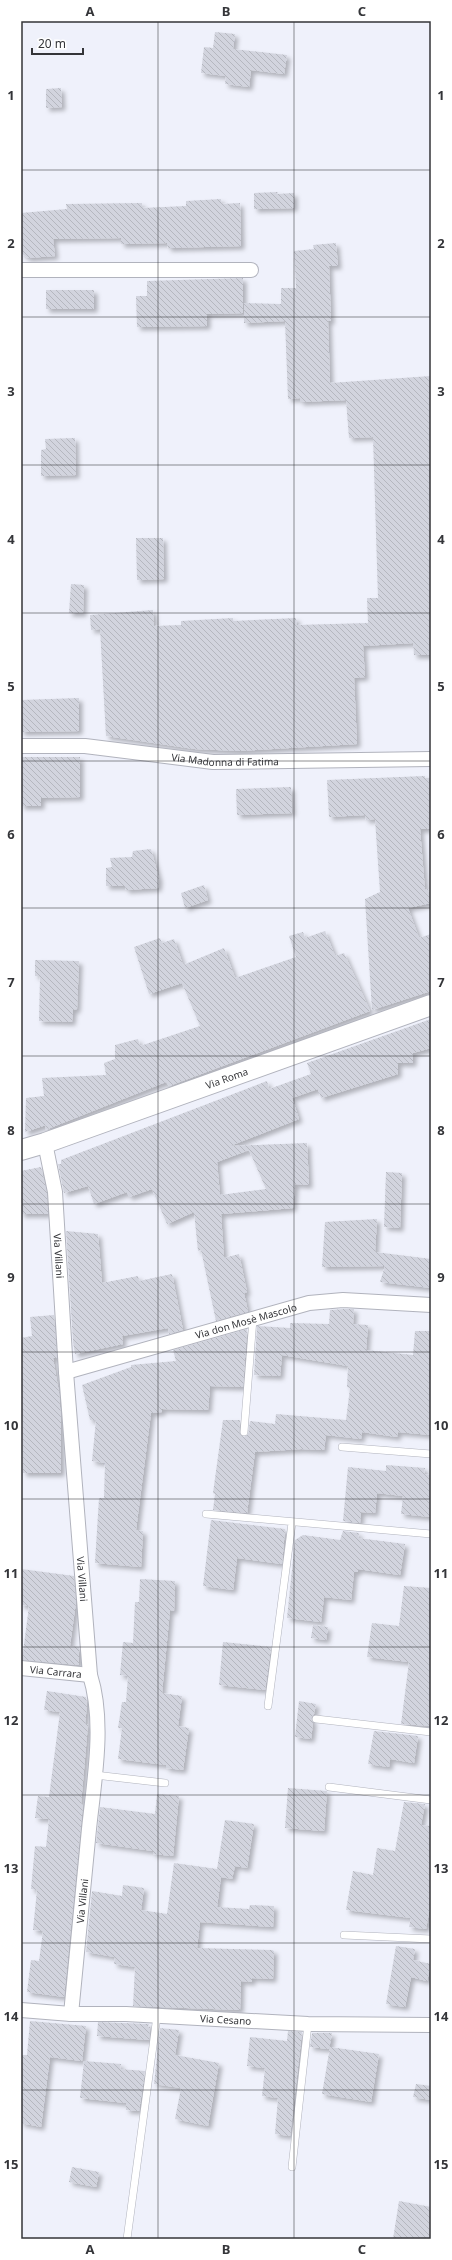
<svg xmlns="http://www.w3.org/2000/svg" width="452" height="2260" font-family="'Noto Sans',sans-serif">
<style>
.building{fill:url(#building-back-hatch);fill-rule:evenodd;filter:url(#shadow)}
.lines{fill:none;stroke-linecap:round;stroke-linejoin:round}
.service-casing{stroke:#b1b3bd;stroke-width:8}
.minor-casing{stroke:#b1b3bd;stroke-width:16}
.secondary-casing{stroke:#b1b3bd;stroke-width:22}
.service{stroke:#fff;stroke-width:7}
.minor{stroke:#fff;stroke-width:14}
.secondary{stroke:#fff;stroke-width:20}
.grid{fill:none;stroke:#343539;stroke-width:1;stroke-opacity:0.55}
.labels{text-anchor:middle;stroke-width:3.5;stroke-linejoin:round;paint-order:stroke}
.street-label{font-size:10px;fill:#343539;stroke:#fff}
.neatline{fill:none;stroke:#343539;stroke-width:1.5}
.grid-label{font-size:13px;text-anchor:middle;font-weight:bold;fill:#343539}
</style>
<defs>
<pattern id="building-back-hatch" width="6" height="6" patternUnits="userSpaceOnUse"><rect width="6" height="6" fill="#d2d4de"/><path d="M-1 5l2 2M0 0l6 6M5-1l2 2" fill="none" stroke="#b5b7bf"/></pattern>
<filter id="shadow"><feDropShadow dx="3.5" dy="3.5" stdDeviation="2" flood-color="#0004"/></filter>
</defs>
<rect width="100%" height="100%" fill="#eff1fb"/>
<path class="building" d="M 215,32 L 235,34 L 233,49 L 287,55 L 284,74 L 251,70 L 249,87 L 225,84 L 226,76 L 201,73 L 204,47 L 213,48 Z
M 61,88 L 62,107 L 46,108 L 46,89 Z
M 278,192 L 277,194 L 294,193 L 294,208 L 254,209 L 254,193 Z
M 221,199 L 222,204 L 240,203 L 241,246 L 168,248 L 167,243 L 121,244 L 121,238 L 53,239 L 55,256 L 28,258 L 21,253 L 21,213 L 67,209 L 66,204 L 142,203 L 142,208 L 186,206 L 186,201 Z
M 336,243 L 338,266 L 329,266 L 331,321 L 328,321 L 330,383 L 431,376 L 431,655 L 414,655 L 413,643 L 363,646 L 365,677 L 354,678 L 357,744 L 240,751 L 194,749 L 106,736 L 100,629 L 91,630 L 90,615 L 153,610 L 154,626 L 181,625 L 181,621 L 233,618 L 233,621 L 296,618 L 297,625 L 368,623 L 367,598 L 378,598 L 373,437 L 349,438 L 346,400 L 300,402 L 300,398 L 288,399 L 285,321 L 244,323 L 244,303 L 281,304 L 281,288 L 296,288 L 294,251 L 314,249 L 313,245 Z
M 243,278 L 243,313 L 207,314 L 207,326 L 137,327 L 136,296 L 147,296 L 147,281 Z
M 46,290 L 94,290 L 94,309 L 46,309 Z
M 75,438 L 76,475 L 41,476 L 41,450 L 46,449 L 45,439 Z
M 136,538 L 163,538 L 164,579 L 137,580 Z
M 71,584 L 84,585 L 83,613 L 69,613 Z
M 79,698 L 79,731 L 21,732 L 21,700 Z
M 21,757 L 80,757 L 80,797 L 41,798 L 41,806 L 21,806 Z
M 425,776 L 425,778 L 431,778 L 431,829 L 420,829 L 425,890 L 428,889 L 431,903 L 408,908 L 419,938 L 431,934 L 431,991 L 372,1010 L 365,899 L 380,892 L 375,819 L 366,820 L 365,815 L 329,817 L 327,780 Z
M 291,787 L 292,813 L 237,815 L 236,789 Z
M 151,849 L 159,879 L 158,888 L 126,890 L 125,886 L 106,886 L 106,868 L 112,867 L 110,858 L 132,857 L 133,851 Z
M 204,885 L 208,900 L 185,908 L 181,893 Z
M 325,931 L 335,956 L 344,953 L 370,1011 L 169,1086 L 166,1082 L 45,1130 L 46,1125 L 25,1132 L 26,1098 L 44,1096 L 42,1078 L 106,1075 L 104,1063 L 115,1059 L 115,1045 L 138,1039 L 140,1046 L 200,1026 L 182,983 L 149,994 L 134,947 L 160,938 L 162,943 L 174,939 L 183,965 L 224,948 L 235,978 L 296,957 L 289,936 L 303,932 L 305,938 Z
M 35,960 L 79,961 L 77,1009 L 73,1010 L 72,1022 L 39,1021 L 40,976 L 35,976 Z
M 431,1019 L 431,1048 L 413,1053 L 413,1063 L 398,1063 L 398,1074 L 321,1098 L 318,1089 L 292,1098 L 299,1119 L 230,1146 L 307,1143 L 309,1185 L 295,1184 L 293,1208 L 221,1214 L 224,1258 L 239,1254 L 247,1292 L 244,1293 L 248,1312 L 216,1321 L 201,1250 L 198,1251 L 194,1212 L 167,1224 L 152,1189 L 129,1197 L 127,1192 L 94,1204 L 88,1186 L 64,1193 L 58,1164 L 61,1164 L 61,1160 L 267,1081 L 269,1089 L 311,1074 L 307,1063 ZM 249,1150 L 266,1189 L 220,1195 L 217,1162 Z
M 41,1167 L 47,1193 L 48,1214 L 21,1214 L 21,1171 Z
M 386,1172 L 402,1173 L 400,1228 L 384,1227 Z
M 377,1219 L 375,1252 L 431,1259 L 431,1288 L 380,1282 L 385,1266 L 322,1267 L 325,1222 Z
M 66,1231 L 98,1234 L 102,1283 L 138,1276 L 139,1281 L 172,1274 L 183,1330 L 169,1334 L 168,1328 L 122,1336 L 123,1344 L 75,1354 L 73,1342 Z
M 343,1309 L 354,1309 L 353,1324 L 368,1325 L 366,1350 L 413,1355 L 415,1331 L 431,1331 L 431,1435 L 398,1432 L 397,1437 L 362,1432 L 361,1439 L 326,1435 L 324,1450 L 301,1449 L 255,1452 L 247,1513 L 213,1510 L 215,1494 L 213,1493 L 223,1420 L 240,1420 L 239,1434 L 244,1437 L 248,1434 L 250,1421 L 275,1424 L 276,1414 L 346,1420 L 350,1388 L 347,1387 L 348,1366 L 282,1355 L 280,1376 L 254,1375 L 257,1326 L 290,1328 L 290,1323 L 329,1324 L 330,1310 Z
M 54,1315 L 57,1358 L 53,1358 L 59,1393 L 61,1421 L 61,1473 L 23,1473 L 21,1338 L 32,1336 L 30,1317 Z
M 247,1329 L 243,1387 L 210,1386 L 208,1410 L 162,1409 L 162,1412 L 151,1413 L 136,1530 L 143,1531 L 141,1567 L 95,1563 L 99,1498 L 104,1498 L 105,1463 L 92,1461 L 96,1420 L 90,1420 L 82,1385 L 131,1367 L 131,1365 L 176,1361 L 173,1350 Z
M 386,1465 L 425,1468 L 424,1474 L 431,1475 L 431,1517 L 401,1514 L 403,1496 L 377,1493 L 375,1513 L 361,1512 L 360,1523 L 343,1521 L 348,1467 L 386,1471 Z
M 211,1520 L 285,1529 L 282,1564 L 237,1558 L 233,1590 L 203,1586 Z
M 343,1531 L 359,1533 L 358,1538 L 405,1544 L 400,1575 L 358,1569 L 358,1572 L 354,1572 L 351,1600 L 324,1597 L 321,1622 L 287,1618 L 295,1540 L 303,1535 L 340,1540 Z
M 21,1569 L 74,1576 L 76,1602 L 70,1646 L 79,1647 L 79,1665 L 22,1660 L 29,1606 L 21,1605 Z
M 140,1579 L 175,1581 L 174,1611 L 170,1610 L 162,1693 L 182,1696 L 178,1726 L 189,1728 L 183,1770 L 166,1768 L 166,1765 L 118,1759 L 122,1728 L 118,1728 L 122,1702 L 126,1702 L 128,1676 L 120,1675 L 123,1642 L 133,1643 L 135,1602 L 139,1602 Z
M 404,1586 L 431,1588 L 431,1726 L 401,1724 L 409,1662 L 367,1657 L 372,1623 L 399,1626 Z
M 313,1625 L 328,1627 L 326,1640 L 311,1638 Z
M 223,1642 L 271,1647 L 265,1690 L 219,1685 Z
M 47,1691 L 86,1697 L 87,1705 L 85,1724 L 88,1724 L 81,1804 L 83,1805 L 64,1997 L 27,1992 L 31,1960 L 39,1961 L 43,1931 L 33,1930 L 37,1890 L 31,1889 L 35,1846 L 46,1847 L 49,1819 L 35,1818 L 38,1796 L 49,1797 L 60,1712 L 44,1710 Z
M 299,1701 L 316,1704 L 314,1714 L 311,1718 L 313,1723 L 311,1739 L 295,1737 Z
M 374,1731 L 418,1736 L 414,1763 L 390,1759 L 389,1767 L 368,1764 Z
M 288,1788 L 327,1791 L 324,1831 L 285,1828 Z
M 157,1794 L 179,1796 L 173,1856 L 153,1854 L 153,1851 L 96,1843 L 100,1807 L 155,1814 Z
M 404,1802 L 425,1804 L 421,1825 L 431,1826 L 431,1901 L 426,1929 L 409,1927 L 411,1918 L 346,1910 L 353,1871 L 373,1875 L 377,1848 L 395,1851 Z
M 225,1820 L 254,1824 L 247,1868 L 235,1866 L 232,1879 L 221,1877 L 217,1907 L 249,1909 L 250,1905 L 274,1906 L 273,1927 L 200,1922 L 197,1948 L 272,1950 L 274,1951 L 273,1979 L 252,1978 L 252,1982 L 241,1981 L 240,2010 L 133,2006 L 135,1967 L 114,1964 L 115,1957 L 86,1952 L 92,1891 L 122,1896 L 123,1885 L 144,1888 L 141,1910 L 167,1914 L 174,1863 L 217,1869 Z
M 396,1946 L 415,1949 L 413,1960 L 431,1964 L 427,1981 L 411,1977 L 405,2007 L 386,2004 Z
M 30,2021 L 86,2026 L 82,2061 L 50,2057 L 41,2127 L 21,2123 L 21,2055 L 27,2055 Z
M 98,2022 L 149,2024 L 148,2027 L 150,2027 L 149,2040 L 97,2036 Z
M 160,2028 L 179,2030 L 175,2055 L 219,2063 L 208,2126 L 175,2119 L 181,2088 L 154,2084 Z
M 288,2031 L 302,2032 L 290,2136 L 275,2134 L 278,2098 L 262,2096 L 265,2068 L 247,2066 L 250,2037 L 287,2041 Z
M 312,2033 L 332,2033 L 329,2049 L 310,2047 Z
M 330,2047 L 379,2054 L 371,2102 L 322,2094 Z
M 84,2061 L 121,2064 L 120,2069 L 145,2071 L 139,2111 L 126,2110 L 126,2103 L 80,2098 Z
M 416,2084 L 431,2086 L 431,2100 L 413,2097 Z
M 72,2167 L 99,2172 L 96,2187 L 69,2182 Z
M 399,2201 L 431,2207 L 431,2239 L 393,2239 Z"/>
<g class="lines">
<g class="service-casing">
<path id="service" d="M 244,1432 L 253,1319
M 342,1447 L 431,1454
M 206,1514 L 431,1534
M 268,1706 L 292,1523
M 316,1719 L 431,1732
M 95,1775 L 165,1783
M 329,1787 L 431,1800
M 344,1935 L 431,1939
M 292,2167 L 308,2024
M 127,2239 L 157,2016"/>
</g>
<g class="minor-casing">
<g id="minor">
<path d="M 21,270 L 251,270"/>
<path id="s1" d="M 21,746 L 85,746 L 213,762 L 431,759"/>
<path id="s2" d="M 45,1143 L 55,1192 L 66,1372 L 90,1675 C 105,1722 94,1781 89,1829 C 83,1891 77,1953 71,2014"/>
<path id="s3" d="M 66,1372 L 309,1303 L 343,1300 L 431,1305"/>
<path id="s4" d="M 21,1668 L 90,1675"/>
<path id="s5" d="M 21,2010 L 71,2014 L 126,2014 L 308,2024 L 431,2025"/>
</g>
</g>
<g class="secondary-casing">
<g id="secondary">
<path id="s6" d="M 21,1150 L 45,1143 L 431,1005"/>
</g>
</g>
<use href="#service" class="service"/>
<use href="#minor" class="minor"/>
<use href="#secondary" class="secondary"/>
</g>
<path class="grid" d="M 158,21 L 158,2239M 294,21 L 294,2239M 21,170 L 431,170M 21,317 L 431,317M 21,465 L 431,465M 21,613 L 431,613M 21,761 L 431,761M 21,908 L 431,908M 21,1056 L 431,1056M 21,1204 L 431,1204M 21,1352 L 431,1352M 21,1499 L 431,1499M 21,1647 L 431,1647M 21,1795 L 431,1795M 21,1943 L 431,1943M 21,2090 L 431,2090"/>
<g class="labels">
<g class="street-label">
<text dy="4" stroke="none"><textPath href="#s1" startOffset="205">Via Madonna di Fatima</textPath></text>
<text dy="4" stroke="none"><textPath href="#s6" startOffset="218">Via Roma</textPath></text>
<text dy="4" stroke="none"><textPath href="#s2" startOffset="114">Via Villani</textPath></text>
<text dy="4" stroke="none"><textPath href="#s3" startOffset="187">Via don Mosè Mascolo</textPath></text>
<text dy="4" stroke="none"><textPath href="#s2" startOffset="438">Via Villani</textPath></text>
<text dy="4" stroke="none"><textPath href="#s4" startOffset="35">Via Carrara</textPath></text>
<text transform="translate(82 1901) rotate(-84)" y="4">Via Villani</text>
<text dy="4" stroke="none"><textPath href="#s5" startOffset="205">Via Cesano</textPath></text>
</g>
</g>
<rect width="452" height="2260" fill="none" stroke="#ffffff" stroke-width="44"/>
<path d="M32 48v6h51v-6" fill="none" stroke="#343539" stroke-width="2"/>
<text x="38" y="48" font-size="12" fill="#343539" stroke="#ffffff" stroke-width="3" paint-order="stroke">20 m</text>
<rect x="22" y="22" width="408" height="2216" class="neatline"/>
<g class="grid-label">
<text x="90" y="16">A</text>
<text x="226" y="16">B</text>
<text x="362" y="16">C</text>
<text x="11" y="100">1</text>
<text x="441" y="100">1</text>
<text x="11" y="248">2</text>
<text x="441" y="248">2</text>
<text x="11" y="396">3</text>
<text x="441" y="396">3</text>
<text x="11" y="544">4</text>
<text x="441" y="544">4</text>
<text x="11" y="691">5</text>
<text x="441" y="691">5</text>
<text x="11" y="839">6</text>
<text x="441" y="839">6</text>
<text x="11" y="987">7</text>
<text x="441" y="987">7</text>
<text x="11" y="1135">8</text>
<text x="441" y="1135">8</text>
<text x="11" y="1282">9</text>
<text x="441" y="1282">9</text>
<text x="11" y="1430">10</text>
<text x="441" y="1430">10</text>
<text x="11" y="1578">11</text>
<text x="441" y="1578">11</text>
<text x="11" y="1725">12</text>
<text x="441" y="1725">12</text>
<text x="11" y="1873">13</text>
<text x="441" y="1873">13</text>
<text x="11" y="2021">14</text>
<text x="441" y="2021">14</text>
<text x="11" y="2169">15</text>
<text x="441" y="2169">15</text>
<text x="90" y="2254">A</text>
<text x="226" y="2254">B</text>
<text x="362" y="2254">C</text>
</g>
</svg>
